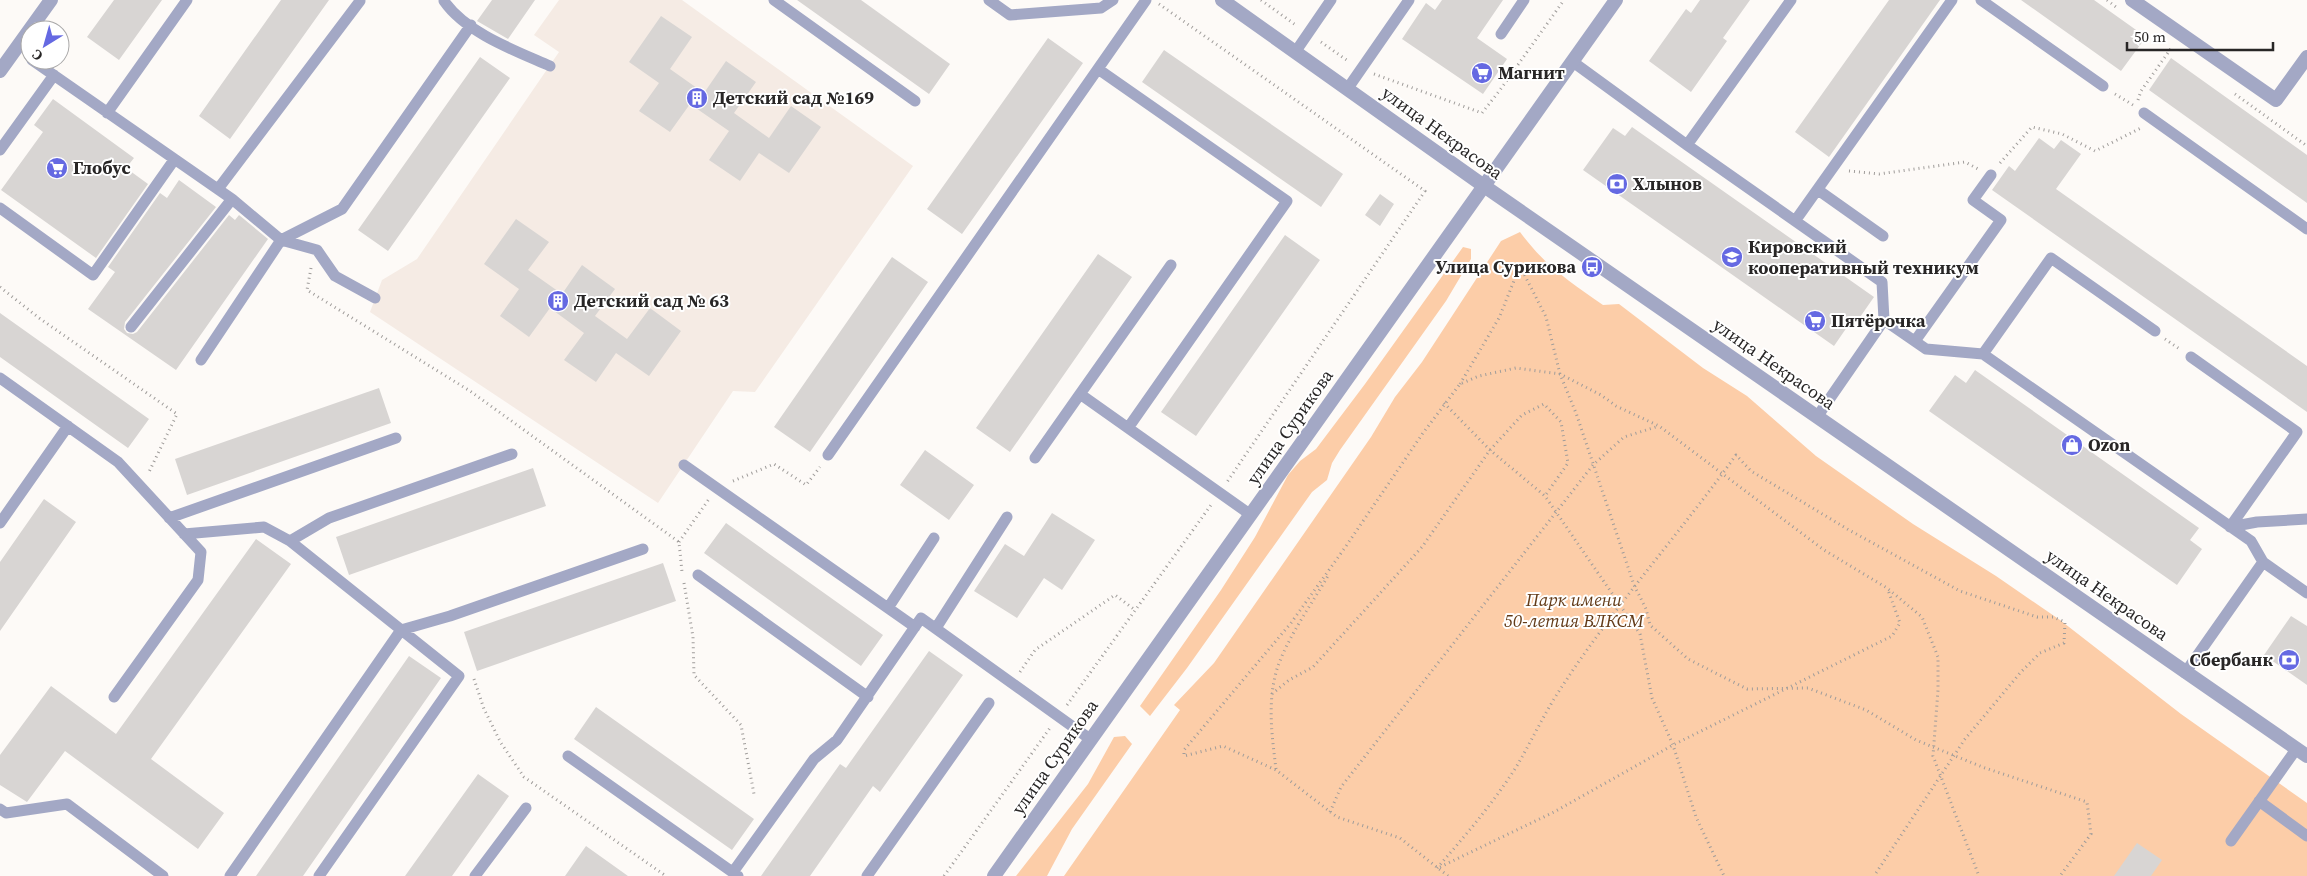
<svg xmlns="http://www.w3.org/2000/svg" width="2307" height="876" font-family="'Source Serif 4',serif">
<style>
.built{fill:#f5ebe4}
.green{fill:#fccda8}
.building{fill:#d8d5d3}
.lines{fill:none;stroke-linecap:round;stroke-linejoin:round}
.path{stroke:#9f9c9a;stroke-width:3;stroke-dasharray:1 4;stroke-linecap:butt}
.service{stroke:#a3a8c5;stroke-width:11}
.minor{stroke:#a3a8c5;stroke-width:14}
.tertiary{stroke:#a3a8c5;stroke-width:14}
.labels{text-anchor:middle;stroke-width:4;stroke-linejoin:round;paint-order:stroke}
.poi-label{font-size:18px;font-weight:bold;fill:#282626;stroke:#fff;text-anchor:start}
.street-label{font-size:18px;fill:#282626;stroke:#fff}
.park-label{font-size:18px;font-style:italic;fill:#633b18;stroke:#fff}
</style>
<rect width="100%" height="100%" fill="#fdfaf7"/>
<path class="built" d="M 559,0 L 682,0 L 913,166 L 755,392 L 733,391 L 658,503 L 370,312 L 382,280 L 417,259 L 559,52 L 534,35 Z"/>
<path class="green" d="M 1520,232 C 1545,266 1569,281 1603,305 L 1619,304 L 1703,368 L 1747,396 L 1816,456 L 1913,524 L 1996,576 L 2060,620 L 2181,714 L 2307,803 L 2307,876 L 1064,876 L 1180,710 L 1174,705 L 1214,663 L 1371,437 L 1395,397 L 1422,362 L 1501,241 Z
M 1463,247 L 1471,249 L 1471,259 L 1446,301 L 1340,450 L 1332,463 L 1327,480 L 1312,492 L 1187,668 L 1150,716 L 1140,706 L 1221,590 L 1255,537 L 1288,475 L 1300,461 L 1316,449 L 1365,384 Z
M 1125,736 L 1132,744 L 1072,829 L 1047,876 L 1016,876 L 1088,784 L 1114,737 Z"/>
<path class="building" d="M 114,0 L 162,0 L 119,60 L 87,37 Z
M 281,0 L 329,0 L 230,139 L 199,116 Z
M 492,0 L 535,0 L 508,39 L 477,21 Z
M 797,0 L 861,0 L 950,64 L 929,94 Z
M 1442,0 L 1503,0 L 1477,38 L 1507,59 L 1483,94 L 1402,39 L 1426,3 L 1435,10 Z
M 1700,0 L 1750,0 L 1723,38 L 1727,41 L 1691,92 L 1649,61 L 1686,9 L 1691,13 Z
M 1889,0 L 1940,0 L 1829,157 L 1795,132 Z
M 2021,0 L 2094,0 L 2146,37 L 2121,71 Z
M 661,16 L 692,37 L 670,69 L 704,93 L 726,61 L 756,82 L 734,113 L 769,138 L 791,106 L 821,127 L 789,173 L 759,153 L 740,181 L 709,160 L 729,131 L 690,104 L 670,132 L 639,111 L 659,83 L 629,62 Z
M 1048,38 L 1083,63 L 962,234 L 927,209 Z
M 1164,50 L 1343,174 L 1321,207 L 1142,82 Z
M 480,57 L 510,78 L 388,251 L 358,230 Z
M 2171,58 L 2307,155 L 2307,203 L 2149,90 Z
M 53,99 L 134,158 L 126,168 L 148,184 L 96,258 L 1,190 L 43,132 L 34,125 Z
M 1632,127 L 1874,297 L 1858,320 L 1854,317 L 1834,346 L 1583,170 L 1613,128 L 1625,136 Z
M 2039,138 L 2054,149 L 2061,140 L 2081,154 L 2056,189 L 2307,366 L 2307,412 L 1992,190 L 2009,166 L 2015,171 Z
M 179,180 L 216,207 L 125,322 L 124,329 L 127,333 L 133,334 L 137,332 L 229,215 L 235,220 L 239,215 L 268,239 L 176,370 L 88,309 L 115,272 L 108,267 L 160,193 L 167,198 Z
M 1380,194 L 1394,204 L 1380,226 L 1365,215 Z
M 516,219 L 549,242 L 528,270 L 562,294 L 582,265 L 615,289 L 595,316 L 627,339 L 650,308 L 681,331 L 649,376 L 616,353 L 596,382 L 564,360 L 584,333 L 550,308 L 529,337 L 500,316 L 519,289 L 484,264 Z
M 1285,235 L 1320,260 L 1196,436 L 1161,412 Z
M 1098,254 L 1132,277 L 1010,452 L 976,428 Z
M 892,257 L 928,282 L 810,452 L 774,427 Z
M 0,313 L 149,419 L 128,448 L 0,357 Z
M 1975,370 L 2199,528 L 2190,540 L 2202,549 L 2177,585 L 1929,411 L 1955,375 L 1966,383 Z
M 379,388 L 391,423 L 187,495 L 175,459 Z
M 925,450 L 974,485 L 949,520 L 900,485 Z
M 533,468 L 546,506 L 349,575 L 336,537 Z
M 44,499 L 76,522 L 0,631 L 0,562 Z
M 1052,513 L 1095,540 L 1062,590 L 1044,578 L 1017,618 L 974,591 L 1005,544 L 1024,556 Z
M 726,523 L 883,635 L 861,666 L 704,553 Z
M 256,539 L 291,564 L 151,759 L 224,813 L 198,849 L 65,751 L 27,802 L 0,785 L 0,755 L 51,686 L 116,734 Z
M 663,563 L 676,601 L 477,671 L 464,632 Z
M 2291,616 L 2307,626 L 2307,685 L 2264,655 Z
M 929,651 L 963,675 L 880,792 L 873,786 L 810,876 L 761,876 L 840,764 L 846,768 Z
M 409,656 L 441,678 L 303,876 L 256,876 Z
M 596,707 L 754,819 L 732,850 L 574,739 Z
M 478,774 L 509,796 L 452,876 L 405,876 Z
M 2137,843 L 2162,860 L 2151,876 L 2114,876 Z
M 586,846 L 628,876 L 565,876 Z"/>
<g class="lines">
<path class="path" d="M 1261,0 L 1297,26
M 2107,0 L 2116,7
M 1159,4 L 1425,191 L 1227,482
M 1321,42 L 1348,61
M 1374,74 L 1482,113 L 1500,90 L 1564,0
M 2115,94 L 2133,105
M 2235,94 L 2307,146
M 2138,100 L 2141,91 L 2172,47
M 2000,163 L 2032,127 L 2062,134 L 2095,151 L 2141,128
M 1849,171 L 1879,174 L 1965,162 L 1978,169
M 1520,266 L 1546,317 L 1560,374 L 1576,413 L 1634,585 L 1646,609 L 1650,625 L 1688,659 L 1747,689 L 1808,688 L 1866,710 L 1916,740 L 1933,747 L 1985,768 L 2087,802 L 2091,834 L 2060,876
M 311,268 L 307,290 L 470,391 L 679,542 L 682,572
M 0,287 L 39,318 L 177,414 L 148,474
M 2165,339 L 2181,350
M 1460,384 L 1499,318 L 1520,266
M 1444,403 L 1490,450 L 1545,496 L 1640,634 L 1652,698 L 1673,745 L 1696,817 L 1724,876
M 733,481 L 774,464 L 806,485 L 820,467
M 679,542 L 709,499
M 684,583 L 693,637 L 694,675 L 741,725 L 754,794
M 1020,672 L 1035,650 L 1115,595 L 1135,610
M 474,679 L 484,709 L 501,743 L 524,777 L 666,876
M 1272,694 L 1289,680 L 1313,667 L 1422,547 L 1490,450 L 1522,415 L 1544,404 L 1561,422 L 1568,463 L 1545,496
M 1067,705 L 1211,505
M 1276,769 C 1272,736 1267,702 1277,669 C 1288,636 1312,604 1329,574
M 1330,812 L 1341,787 L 1593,465 L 1624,437 L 1659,426
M 1440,867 L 1554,812 L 1673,745 L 1892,636 L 1900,623 L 1888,590
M 1437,868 C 1466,835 1495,801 1518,764 C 1533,738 1546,710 1563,685 C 1616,604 1680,533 1736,455 L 1751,471 L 1849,530 L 1960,591 L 2037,617 L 2053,617 L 2065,622 L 2064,643 L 2040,653 L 2020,673 L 1965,739 L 1874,876
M 944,876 L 1050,728
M 1448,876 L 1400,838 L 1337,817 L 1276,770 L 1223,746 L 1184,756 L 1184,750 L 1291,623 L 1344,549 L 1423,433 L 1460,384 L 1479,376 L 1516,368 L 1560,374 L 1601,395 L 1616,406 L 1659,426 L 1824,550 L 1887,588 L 1922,617 L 1938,657 L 1938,690 L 1933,756 L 1979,876"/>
<path class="service" d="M 774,0 L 915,101
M 989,0 L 1010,15 L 1101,8 L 1113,0
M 1981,0 L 2103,86
M 444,1 C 466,33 516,51 550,66
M 1501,34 L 1524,0
M 1296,51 L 1331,0
M 32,60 L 232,199 L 281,240 L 201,360
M 1573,62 L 1687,145 L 1882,282 L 1884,320 L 1817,417
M 1098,69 L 1287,201 L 1128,428
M 1348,88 L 1409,0
M 107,113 L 187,0
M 2144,113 L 2307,229
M 1687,145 L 1791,0
M 0,150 L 54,75
M 218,189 L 360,1
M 1818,190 L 1883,236
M 0,208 L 93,275 L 174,160
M 1795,221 L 1952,0
M 281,240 L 342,209 L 471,25
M 281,240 L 317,250 L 335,276 L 375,298
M 1884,320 L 1926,349 L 1983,354 L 2251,541 L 2263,562 L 2307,593
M 131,327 L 232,199
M 1915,341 L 2001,220 L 1973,200 L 1991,175
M 1983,354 L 2051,258 L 2155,331
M 2191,357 L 2297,432 L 2230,527 L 2257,522 L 2307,519
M 0,378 L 118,462 L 201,552 L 198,580 L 114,697
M 1080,394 L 1171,265
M 828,455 L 1146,0
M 1035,458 L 1080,394 L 1251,515
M 684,465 L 915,627
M 169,518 L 396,438
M 0,523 L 68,426
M 184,534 L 264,527 L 290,541 L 459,676 L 319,876
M 290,541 L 329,518 L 512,454
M 698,575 L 868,697
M 888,608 L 934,538
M 936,628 L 1007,517
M 2185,673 L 2263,562
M 568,756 L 738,876
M 2259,801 L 2307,836
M 0,809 L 6,813 L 67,804 L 163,876
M 2231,841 L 2297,748
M 733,872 L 814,759 L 837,740 L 921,618 L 1090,739
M 230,876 L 401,630 L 450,616 L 643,549
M 475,876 L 526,808
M 867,876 L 989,703"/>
<path class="minor" d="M 2132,0 L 2276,100 L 2307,57
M 0,71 L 51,0"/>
<path class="tertiary" d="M 1222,0 L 1484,186 L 2307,756
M 994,876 L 1616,0"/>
</g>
<defs>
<g id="supermarket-disc" transform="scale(1.125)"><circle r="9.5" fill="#6569e2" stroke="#fff"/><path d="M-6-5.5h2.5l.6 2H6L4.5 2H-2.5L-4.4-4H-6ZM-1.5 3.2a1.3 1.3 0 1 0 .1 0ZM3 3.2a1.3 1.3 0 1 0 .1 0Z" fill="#fff"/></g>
<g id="building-disc" transform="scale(1.125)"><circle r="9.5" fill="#6569e2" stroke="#fff"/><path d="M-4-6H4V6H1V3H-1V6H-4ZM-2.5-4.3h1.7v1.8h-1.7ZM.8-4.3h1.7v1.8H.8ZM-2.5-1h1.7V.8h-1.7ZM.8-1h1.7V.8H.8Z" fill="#fff"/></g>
<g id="bank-disc" transform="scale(1.125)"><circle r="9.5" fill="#6569e2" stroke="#fff"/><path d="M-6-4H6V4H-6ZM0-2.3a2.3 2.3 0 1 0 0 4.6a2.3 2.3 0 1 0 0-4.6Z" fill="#fff"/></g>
<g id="university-disc" transform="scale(1.125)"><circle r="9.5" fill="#6569e2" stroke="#fff"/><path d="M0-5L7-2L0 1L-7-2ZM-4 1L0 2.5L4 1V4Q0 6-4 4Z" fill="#fff"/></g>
<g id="bus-disc" transform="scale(1.125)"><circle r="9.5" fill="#6569e2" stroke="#fff"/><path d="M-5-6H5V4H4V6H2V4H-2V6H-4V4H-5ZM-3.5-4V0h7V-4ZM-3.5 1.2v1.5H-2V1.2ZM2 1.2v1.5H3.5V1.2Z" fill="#fff"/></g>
<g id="shop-disc" transform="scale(1.125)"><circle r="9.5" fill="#6569e2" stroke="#fff"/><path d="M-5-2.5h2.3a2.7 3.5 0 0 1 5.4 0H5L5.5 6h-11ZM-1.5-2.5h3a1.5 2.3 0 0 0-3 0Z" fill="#fff"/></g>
</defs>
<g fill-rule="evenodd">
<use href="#supermarket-disc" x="1482" y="73"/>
<use href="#building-disc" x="697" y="98"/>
<use href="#supermarket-disc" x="57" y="168"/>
<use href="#bank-disc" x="1617" y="184"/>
<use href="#university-disc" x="1732" y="257"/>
<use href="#bus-disc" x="1592" y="267"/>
<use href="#building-disc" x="558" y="301"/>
<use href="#supermarket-disc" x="1815" y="321"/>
<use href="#shop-disc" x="2072" y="445"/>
<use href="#bank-disc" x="2289" y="660"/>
</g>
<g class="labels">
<g class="poi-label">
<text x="1498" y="79">Магнит</text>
<text x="713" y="104">Детский сад №169</text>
<text x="73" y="174">Глобус</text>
<text x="1633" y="190">Хлынов</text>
<text x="1748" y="253">Кировский<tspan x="1748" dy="21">кооперативный техникум</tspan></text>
<text x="1576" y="273" text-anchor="end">Улица Сурикова</text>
<text x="574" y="307">Детский сад № 63</text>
<text x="1831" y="327">Пятёрочка</text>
<text x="2088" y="451">Ozon</text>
<text x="2273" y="666" text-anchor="end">Сбербанк</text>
</g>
<g class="street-label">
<text transform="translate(1442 133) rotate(36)" y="6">улица Некрасова</text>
<text transform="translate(1774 364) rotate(35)" y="6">улица Некрасова</text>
<text transform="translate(1290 427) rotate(-55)" y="6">улица Сурикова</text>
<text transform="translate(2107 595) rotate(35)" y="6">улица Некрасова</text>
<text transform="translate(1055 757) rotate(-55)" y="6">улица Сурикова</text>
</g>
<g class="park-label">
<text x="1574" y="606">Парк имени<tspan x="1574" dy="21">50-летия ВЛКСМ</tspan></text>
</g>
</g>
<g transform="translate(45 45) rotate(217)"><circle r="24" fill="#ffffff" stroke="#a9a8a8"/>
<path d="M0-4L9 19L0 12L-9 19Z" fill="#6569e2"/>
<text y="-8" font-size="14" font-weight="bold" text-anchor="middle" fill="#282626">С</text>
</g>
<path d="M2127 42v8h146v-8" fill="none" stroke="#282626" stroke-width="2.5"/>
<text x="2134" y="42" font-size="15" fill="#282626" stroke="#ffffff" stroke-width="4" paint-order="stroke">50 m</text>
</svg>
